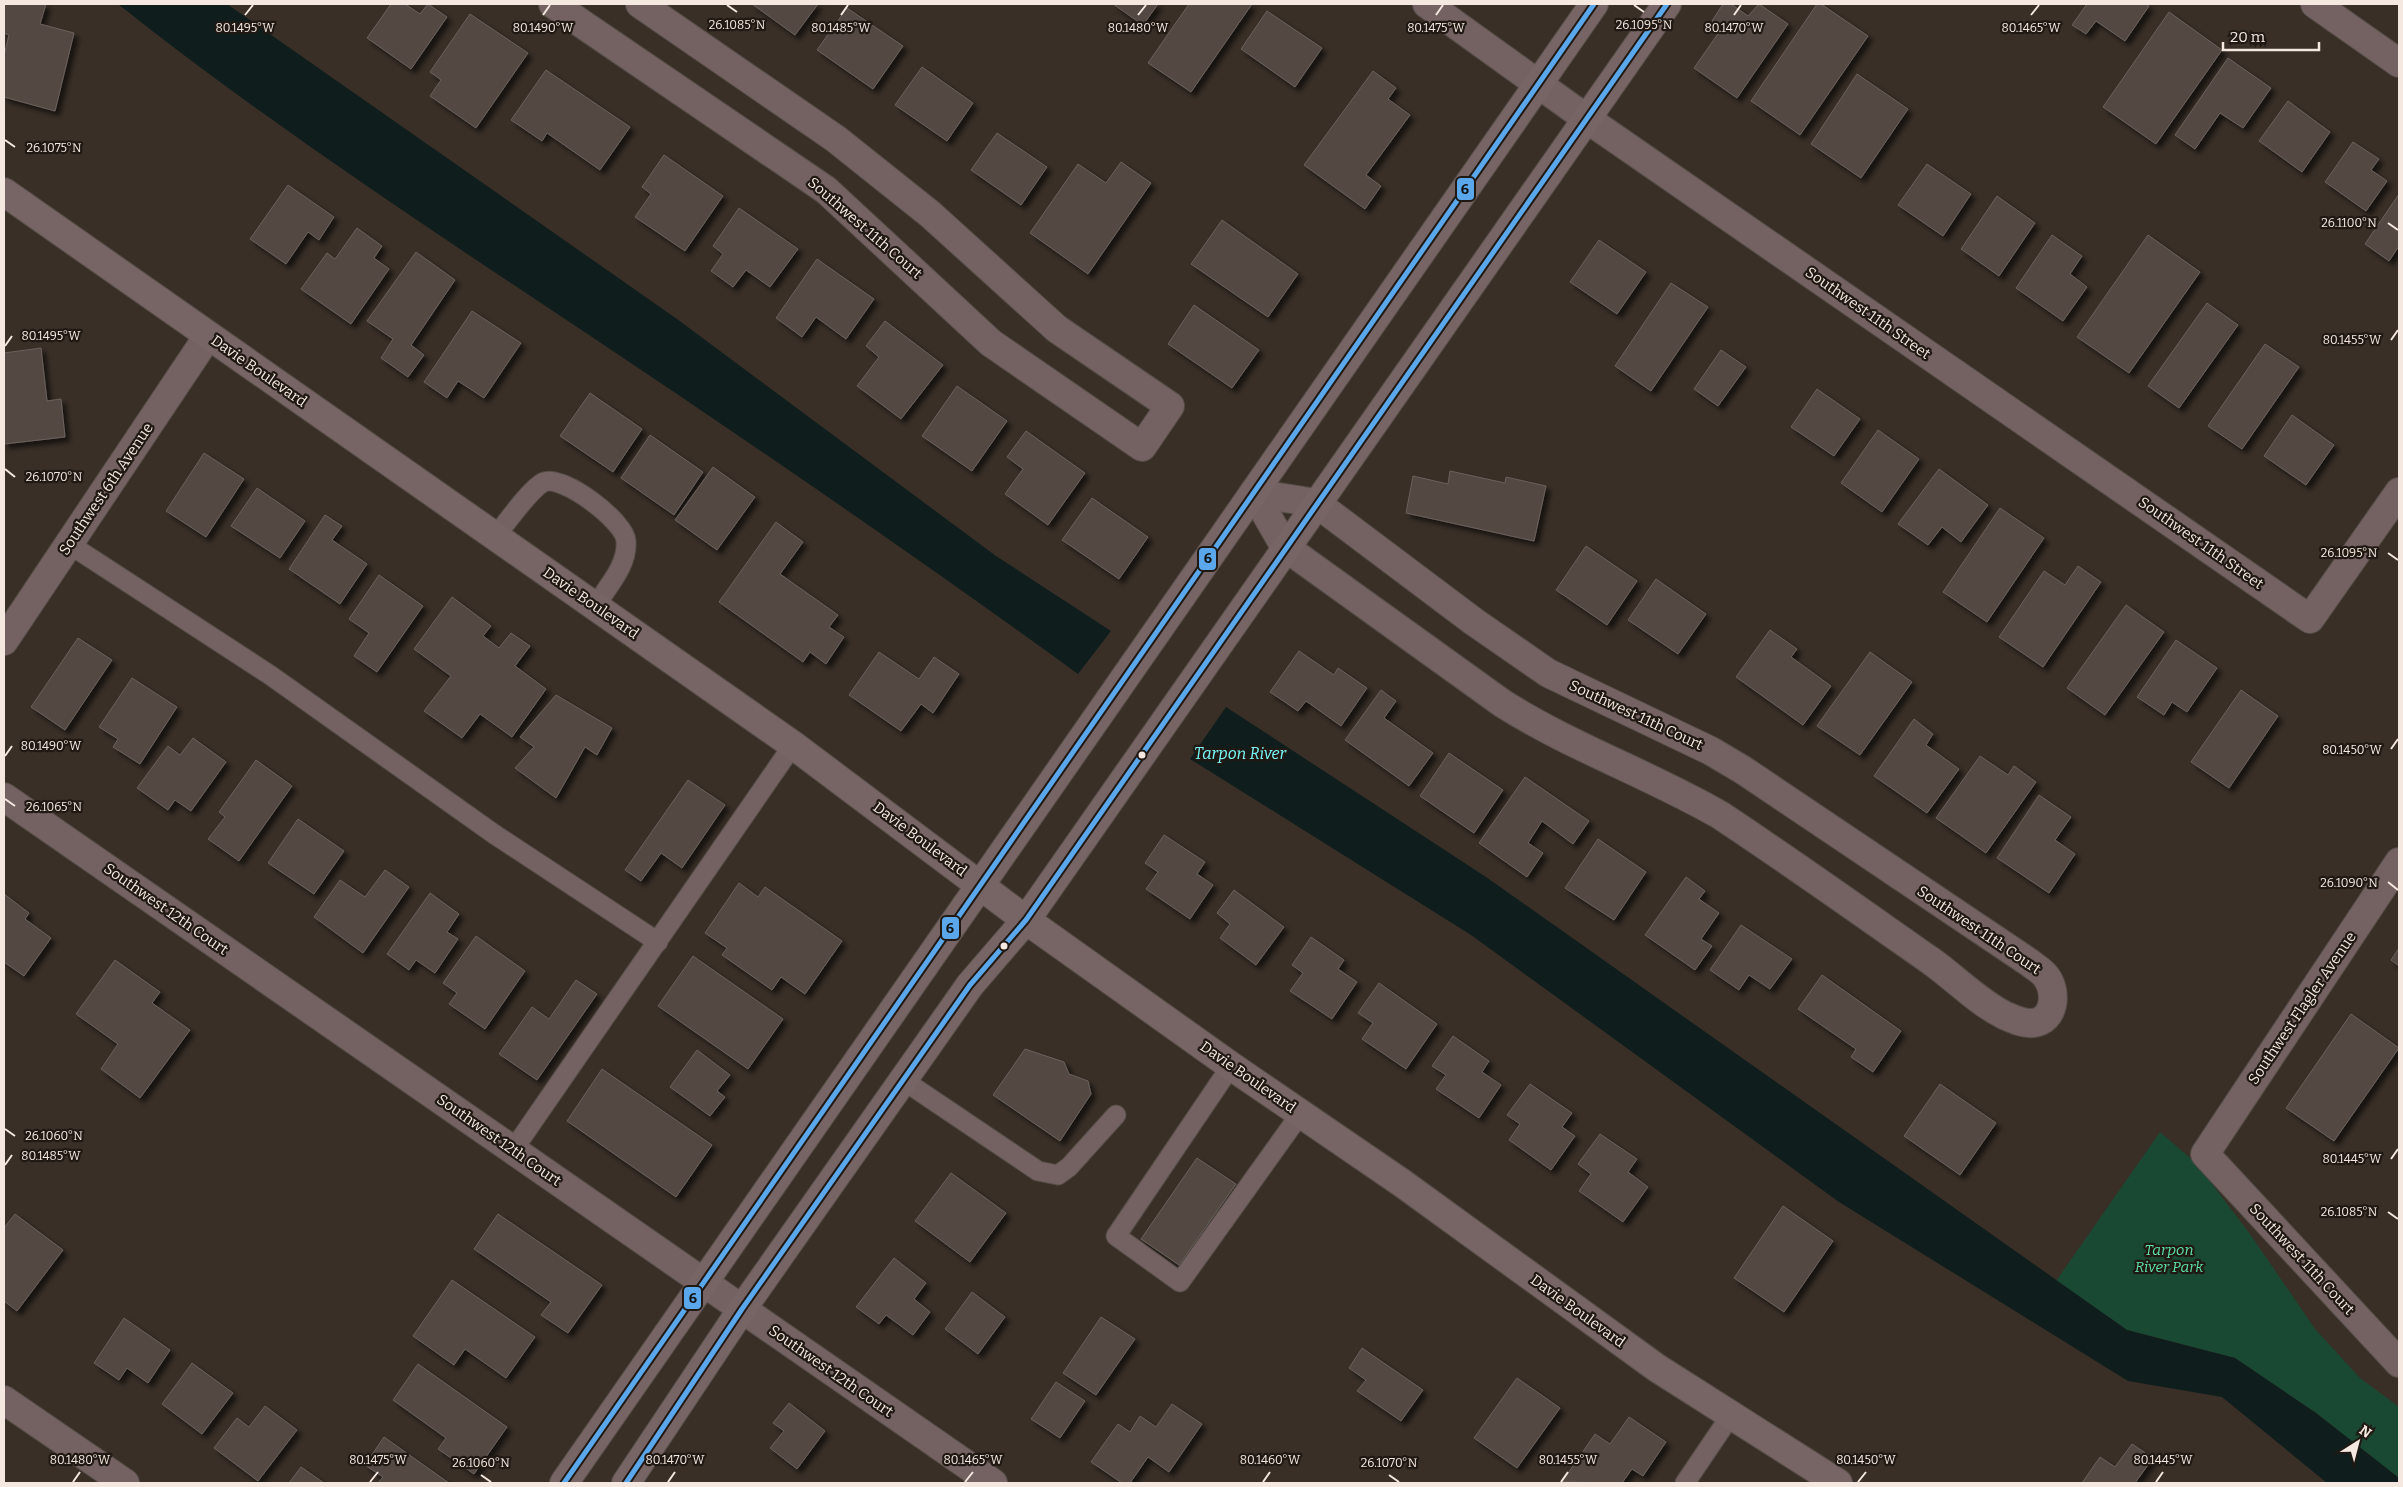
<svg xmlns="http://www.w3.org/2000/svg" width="2403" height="1487" font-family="Bitter,serif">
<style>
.green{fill:#1a4933}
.water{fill:#0f1e1d}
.building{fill:#524843;stroke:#6b615c;filter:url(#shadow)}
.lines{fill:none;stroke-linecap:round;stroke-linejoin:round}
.service-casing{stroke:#554d46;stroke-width:21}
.minor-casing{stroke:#554d46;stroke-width:30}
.secondary-casing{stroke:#554d46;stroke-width:30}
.service{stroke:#746263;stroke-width:19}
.minor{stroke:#746263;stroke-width:28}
.secondary{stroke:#776464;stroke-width:28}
.bus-1-casing{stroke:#201812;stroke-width:9}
.bus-1{stroke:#5aa8eb;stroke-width:5}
.ticks{fill:none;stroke:#f4e8e0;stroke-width:2}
.bus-dot{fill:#f4e8e0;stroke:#201812;stroke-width:2}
.labels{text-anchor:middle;stroke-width:4.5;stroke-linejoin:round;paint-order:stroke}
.street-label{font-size:15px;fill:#f4e8e0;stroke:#201812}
.park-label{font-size:15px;font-style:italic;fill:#5de2a7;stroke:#201812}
.water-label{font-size:16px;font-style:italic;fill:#79fcfc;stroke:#201812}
.ticks-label{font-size:12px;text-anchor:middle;fill:#f4e8e0;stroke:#201812;stroke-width:4.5;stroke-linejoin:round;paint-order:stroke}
.line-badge{stroke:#201812;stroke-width:2}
.pale-badge-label{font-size:14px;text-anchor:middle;font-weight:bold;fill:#111}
</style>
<defs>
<filter id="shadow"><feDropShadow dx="4.5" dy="4.5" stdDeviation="2.5" flood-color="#0009"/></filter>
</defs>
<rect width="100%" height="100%" fill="#392f27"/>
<path class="green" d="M 2160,1132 L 2196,1163 L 2250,1234 L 2315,1329 L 2360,1378 L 2399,1407 L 2399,1478 L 2316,1413 L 2235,1358 L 2127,1330 L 2056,1281 Z"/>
<path class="water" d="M 118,4 L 227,4 L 677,319 L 996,556 L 1111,631 L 1078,674 C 920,559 758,448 595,339 C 433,231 270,125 118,4 Z
M 1226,707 L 1486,877 L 2127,1330 L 2235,1358 L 2316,1413 L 2399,1478 L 2399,1483 L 2327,1483 L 2222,1397 L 2128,1381 L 1839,1202 L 1471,935 L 1190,759 Z"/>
<path class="building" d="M 4,4 L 46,4 L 40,24 L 74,33 L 55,111 L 4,97 L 4,56 L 9,35 L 4,33 Z
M 391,4 L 405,4 L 420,14 L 428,4 L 447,17 L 411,69 L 367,38 Z
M 752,4 L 818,4 L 795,35 Z
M 1113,4 L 1158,4 L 1143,25 Z
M 1189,4 L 1252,4 L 1191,92 L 1148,63 Z
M 1723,4 L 1731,4 L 1748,16 L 1759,4 L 1788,24 L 1737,98 L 1694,68 L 1722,28 L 1712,21 Z
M 1817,4 L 1821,4 L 1868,36 L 1800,135 L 1751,101 Z
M 2087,4 L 2145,4 L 2149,6 L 2125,41 L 2096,21 L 2086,34 L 2072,25 Z
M 847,8 L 903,46 L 873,89 L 817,50 Z
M 1267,11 L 1322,48 L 1295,87 L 1241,49 Z
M 2169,12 L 2222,50 L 2156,144 L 2103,107 Z
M 470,14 L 528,53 L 476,128 L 430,96 L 441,80 L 430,72 Z
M 2228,58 L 2271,88 L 2243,128 L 2220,113 L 2195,149 L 2175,135 Z
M 922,67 L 973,103 L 947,141 L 895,105 Z
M 546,70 L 630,127 L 600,170 L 547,133 L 542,141 L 511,120 Z
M 1373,71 L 1396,88 L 1388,99 L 1410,115 L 1366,175 L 1381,186 L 1365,209 L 1304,165 Z
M 1857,74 L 1908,109 L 1861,178 L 1811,144 Z
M 2288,101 L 2330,132 L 2302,172 L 2259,141 Z
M 997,133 L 1047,167 L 1021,205 L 971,170 Z
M 2353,142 L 2379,159 L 2371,170 L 2387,181 L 2366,211 L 2325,182 Z
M 664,155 L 723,196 L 685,251 L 635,217 L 651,194 L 642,187 Z
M 1121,162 L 1151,183 L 1088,274 L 1030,233 L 1078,164 L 1106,183 Z
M 1927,164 L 1971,194 L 1943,236 L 1898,205 Z
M 288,185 L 334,217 L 319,240 L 308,232 L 286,264 L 250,239 Z
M 2399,194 L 2399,246 L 2389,261 L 2365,244 Z
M 1997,196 L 2035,223 L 1999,276 L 1961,249 Z
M 739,208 L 798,249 L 770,287 L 746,270 L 733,287 L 711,271 L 723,254 L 713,246 Z
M 1222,220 L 1298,274 L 1268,317 L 1191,264 Z
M 357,228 L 382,246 L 374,258 L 389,269 L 351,324 L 301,289 L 327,253 L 335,259 Z
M 2052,235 L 2082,256 L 2070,274 L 2087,287 L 2063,321 L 2016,288 Z
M 2148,235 L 2200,272 L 2129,373 L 2077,337 Z
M 1599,240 L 1646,272 L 1617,314 L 1570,282 Z
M 416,252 L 455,280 L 411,345 L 424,355 L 408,377 L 381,358 L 393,339 L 367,321 Z
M 817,259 L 874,299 L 846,339 L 816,317 L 802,337 L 776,318 Z
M 1671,283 L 1708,307 L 1651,391 L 1615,366 Z
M 2207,303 L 2238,325 L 2179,408 L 2148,386 Z
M 1194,305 L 1259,350 L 1232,388 L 1168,344 Z
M 472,311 L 521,343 L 484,398 L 458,381 L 447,398 L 424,382 Z
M 885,321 L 943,365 L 901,419 L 857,386 L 879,357 L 866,346 Z
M 2265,344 L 2299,367 L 2242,449 L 2208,426 Z
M 41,348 L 47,401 L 61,399 L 65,437 L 4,444 L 4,353 Z
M 1721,350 L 1746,367 L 1718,406 L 1694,389 Z
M 957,386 L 1007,421 L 972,471 L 922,436 Z
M 1817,389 L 1860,419 L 1834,456 L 1791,427 Z
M 590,393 L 642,429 L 613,472 L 560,436 Z
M 2292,415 L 2334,445 L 2306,485 L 2264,456 Z
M 1878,430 L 1919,459 L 1882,512 L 1841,483 Z
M 1026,431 L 1085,473 L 1048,525 L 1005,494 L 1023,469 L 1007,457 Z
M 650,435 L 703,472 L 674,515 L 621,478 Z
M 204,453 L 244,479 L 206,537 L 166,511 Z
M 713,467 L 755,497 L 717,550 L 675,520 Z
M 1939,469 L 1988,505 L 1961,542 L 1942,527 L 1928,545 L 1898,524 Z
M 1450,471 L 1505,483 L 1506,477 L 1546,486 L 1534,541 L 1406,513 L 1413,476 L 1448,484 Z
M 257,488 L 305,521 L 280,558 L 231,526 Z
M 1092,498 L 1148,537 L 1119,579 L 1062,540 Z
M 2000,508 L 2044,538 L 1987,622 L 1943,592 Z
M 325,515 L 342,526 L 332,540 L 367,564 L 340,604 L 289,569 Z
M 776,522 L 803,542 L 780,574 L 838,615 L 829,627 L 844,637 L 826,664 L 810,652 L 803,662 L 719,602 Z
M 1586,546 L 1637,581 L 1607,625 L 1556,590 Z
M 2078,566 L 2101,582 L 2043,667 L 1999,637 L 2044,571 L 2065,585 Z
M 379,575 L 423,606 L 377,672 L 354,656 L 369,633 L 349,619 Z
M 1656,579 L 1706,614 L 1678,654 L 1628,620 Z
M 452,597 L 491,626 L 483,636 L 499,648 L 511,633 L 530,646 L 515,666 L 546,689 L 512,737 L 480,714 L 462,738 L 424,711 L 451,676 L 414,649 Z
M 2126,605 L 2164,632 L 2105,715 L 2067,688 Z
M 1770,630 L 1797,649 L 1791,657 L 1831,686 L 1803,725 L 1736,677 Z
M 78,638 L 112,660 L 65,730 L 31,707 Z
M 2176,640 L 2217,668 L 2187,712 L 2172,702 L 2164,715 L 2137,697 Z
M 1299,651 L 1334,675 L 1338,668 L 1367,688 L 1341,726 L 1306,701 L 1298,711 L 1270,692 Z
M 879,652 L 919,679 L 934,657 L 959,674 L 933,713 L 921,704 L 901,731 L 849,695 Z
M 1870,652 L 1912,682 L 1860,755 L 1817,726 Z
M 132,678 L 177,707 L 140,764 L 113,747 L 118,739 L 99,727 Z
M 1381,690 L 1396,701 L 1384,718 L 1433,753 L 1409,786 L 1345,740 Z
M 2241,690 L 2278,716 L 2229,788 L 2191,762 Z
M 556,695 L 612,728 L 597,755 L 585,747 L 556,798 L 515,768 L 534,747 L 520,737 Z
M 1914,719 L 1933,734 L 1926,745 L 1959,769 L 1927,813 L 1874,776 Z
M 193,738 L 226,762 L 191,811 L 175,800 L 168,810 L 137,788 L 168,746 L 180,755 Z
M 1449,753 L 1503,790 L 1474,833 L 1420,796 Z
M 1980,756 L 2008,775 L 2014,766 L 2036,782 L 1986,853 L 1936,818 Z
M 256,760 L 292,786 L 239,861 L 208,839 L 225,817 L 219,812 Z
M 1525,777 L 1589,821 L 1573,844 L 1542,821 L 1528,843 L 1543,853 L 1527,877 L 1479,843 Z
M 688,780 L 725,805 L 682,868 L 661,853 L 641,881 L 625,870 Z
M 2039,795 L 2071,817 L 2055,840 L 2075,854 L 2049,893 L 1997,858 Z
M 298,819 L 344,851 L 314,894 L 268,863 Z
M 1164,835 L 1205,862 L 1197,874 L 1213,885 L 1190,919 L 1146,889 L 1158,872 L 1145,863 Z
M 1598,839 L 1646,872 L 1614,920 L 1565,888 Z
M 385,870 L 409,887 L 363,953 L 314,917 L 340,880 L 365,897 Z
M 1686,877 L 1705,891 L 1699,899 L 1719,913 L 1701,939 L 1712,946 L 1695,970 L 1645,935 Z
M 739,883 L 758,897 L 765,887 L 842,941 L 805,994 L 781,977 L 772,990 L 722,955 L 727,948 L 705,933 Z
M 1234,890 L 1284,927 L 1256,965 L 1220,938 L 1230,924 L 1217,913 Z
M 430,893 L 459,914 L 447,932 L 458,939 L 435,973 L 416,960 L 409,970 L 387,954 Z
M 4,894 L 29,913 L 25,919 L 51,938 L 24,976 L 4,962 Z
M 1741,925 L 1792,959 L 1770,989 L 1749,975 L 1739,990 L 1710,970 Z
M 476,936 L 525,971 L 485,1029 L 449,1004 L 457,993 L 443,983 Z
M 1311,937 L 1344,960 L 1338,969 L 1357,982 L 1332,1019 L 1290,991 L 1303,973 L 1292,965 Z
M 2399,948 L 2399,966 L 2391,960 Z
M 693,956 L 783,1019 L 748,1069 L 658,1006 Z
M 115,960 L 160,992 L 152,1003 L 190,1030 L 140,1098 L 101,1069 L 118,1044 L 76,1014 Z
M 1822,975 L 1901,1031 L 1873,1072 L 1851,1057 L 1856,1049 L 1798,1009 Z
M 576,980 L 597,994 L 537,1080 L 499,1054 L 532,1007 L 549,1019 Z
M 1379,983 L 1437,1024 L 1406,1069 L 1362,1039 L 1373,1023 L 1358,1013 Z
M 2351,1014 L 2399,1048 L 2334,1141 L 2286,1108 Z
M 1453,1036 L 1489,1061 L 1482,1072 L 1501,1085 L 1479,1118 L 1436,1089 L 1446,1075 L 1432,1066 Z
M 1025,1049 L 1064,1062 L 1069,1074 L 1088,1081 L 1091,1094 L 1060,1141 L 993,1095 Z
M 697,1050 L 730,1075 L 717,1091 L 725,1097 L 710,1116 L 670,1087 Z
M 602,1069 L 712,1145 L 676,1197 L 567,1121 Z
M 1530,1084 L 1572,1113 L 1562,1127 L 1575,1136 L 1551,1170 L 1509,1140 L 1520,1124 L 1507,1115 Z
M 1940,1084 L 1996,1123 L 1960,1175 L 1904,1136 Z
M 1600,1134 L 1637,1159 L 1628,1172 L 1648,1187 L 1623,1222 L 1579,1191 L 1591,1174 L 1578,1164 Z
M 1197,1158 L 1236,1184 L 1179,1265 L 1141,1239 Z
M 951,1173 L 1006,1213 L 970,1262 L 915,1221 Z
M 1783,1206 L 1833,1241 L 1784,1312 L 1734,1278 Z
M 15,1214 L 63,1250 L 17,1311 L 4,1301 L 4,1228 Z
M 498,1214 L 602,1285 L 568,1333 L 541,1315 L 551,1302 L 474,1249 Z
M 894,1258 L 926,1283 L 914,1299 L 930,1312 L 913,1335 L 886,1315 L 879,1324 L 856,1307 Z
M 452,1280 L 535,1337 L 506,1378 L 465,1349 L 454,1365 L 413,1336 Z
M 972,1292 L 1005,1317 L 978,1354 L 945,1329 Z
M 1101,1317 L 1135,1339 L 1096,1395 L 1063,1373 Z
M 124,1318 L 170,1350 L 148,1383 L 127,1368 L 119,1380 L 94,1363 Z
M 1362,1348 L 1423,1390 L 1401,1421 L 1357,1391 L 1366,1380 L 1349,1368 Z
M 192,1363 L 233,1393 L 202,1434 L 162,1404 Z
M 418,1364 L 507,1427 L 474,1474 L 438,1449 L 446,1438 L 393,1400 Z
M 1517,1378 L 1560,1408 L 1517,1468 L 1474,1438 Z
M 1056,1382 L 1085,1401 L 1060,1438 L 1031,1419 Z
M 789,1403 L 825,1431 L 797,1469 L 770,1448 L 784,1431 L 773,1423 Z
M 1172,1404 L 1202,1424 L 1169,1472 L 1148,1457 L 1130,1483 L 1122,1483 L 1091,1462 L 1118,1424 L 1130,1432 L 1140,1416 L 1156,1427 Z
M 265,1406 L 297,1430 L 258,1481 L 214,1448 L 237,1418 L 249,1427 Z
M 1629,1417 L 1666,1442 L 1643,1476 L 1632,1469 L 1622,1483 L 1562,1482 L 1595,1434 L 1610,1444 Z
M 384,1437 L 449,1483 L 378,1483 L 383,1477 L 365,1465 Z
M 2132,1444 L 2153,1458 L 2135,1483 L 2082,1483 L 2100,1457 L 2115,1467 Z
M 301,1467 L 324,1483 L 289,1483 Z"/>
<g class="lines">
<g class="service-casing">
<path id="service" d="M 496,536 C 506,523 531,488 544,482 C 562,474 625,521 626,541 C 628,565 608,586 596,605
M 69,544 L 270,675 L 494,834 L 658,942
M 1231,1066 L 1116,1236 L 1180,1282 L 1301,1113
M 903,1080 L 1038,1171 L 1058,1175 L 1069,1167 L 1116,1115
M 513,1150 L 793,745
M 1685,1483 L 1731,1415"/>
</g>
<g class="minor-casing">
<path id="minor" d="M 553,4 L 826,190 L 991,343 L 1142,447 L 1170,406 L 1057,329 L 930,214 L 836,139 L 640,4
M 1427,4 L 1587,119 L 2310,619 L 2399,492
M 2315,4 L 2399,63
M 1254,493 L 1316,503 L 1473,621 L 1548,673 L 1711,751 L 1743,770 L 2030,963 C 2036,968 2044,972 2047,978 C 2057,992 2055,1021 2033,1023 C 2023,1024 2013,1019 2004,1015 C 1978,1002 1955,978 1931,961 C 1861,912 1791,862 1720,815 C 1649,774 1571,747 1502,703 L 1285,547 Z
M 4,641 L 208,336
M 4,797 L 993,1483
M 2399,862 L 2205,1154 L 2399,1363
M 4,1400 L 125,1483"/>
</g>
<g class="secondary-casing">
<path id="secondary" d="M 4,192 L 793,745 L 1026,920 L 1231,1066 L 1402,1183 L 1657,1368 L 1838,1483
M 564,1483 L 1594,4
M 626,1483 L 742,1309 L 970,985 L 1026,920 L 1667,4"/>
</g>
<use href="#service" class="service"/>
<use href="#minor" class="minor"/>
<use href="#secondary" class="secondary"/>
<g class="bus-1-casing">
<path id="bus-1" d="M 564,1483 L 1594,4
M 626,1483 L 742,1309 L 970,985 L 1026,920 L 1667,4"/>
</g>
<use href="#bus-1" class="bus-1"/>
</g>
<path class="ticks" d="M 727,5 L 737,12M 1634,5 L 1644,12M 245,15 L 253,5M 543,15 L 550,5M 841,15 L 848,5M 1138,15 L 1146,5M 1436,15 L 1443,5M 1734,15 L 1741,5M 2031,15 L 2039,5M 5,140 L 15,147M 2388,223 L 2398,230M 2391,340 L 2398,330M 5,346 L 12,336M 5,469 L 15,477M 2388,553 L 2398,560M 2391,749 L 2398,739M 5,756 L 12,746M 5,799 L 15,806M 2388,882 L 2398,890M 5,1129 L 15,1136M 2391,1159 L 2398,1149M 5,1165 L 12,1155M 2388,1212 L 2398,1219M 481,1475 L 491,1482M 1389,1475 L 1399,1482M 73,1482 L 80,1472M 370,1482 L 378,1472M 668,1482 L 675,1472M 965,1482 L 973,1472M 1263,1482 L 1270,1472M 1561,1482 L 1568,1472M 1858,1482 L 1866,1472M 2156,1482 L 2163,1472"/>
<g class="bus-dot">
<circle cx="1142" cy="755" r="4.5"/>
<circle cx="1004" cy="946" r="4.5"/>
</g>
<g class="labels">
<g class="street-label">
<text transform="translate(865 228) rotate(41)" y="5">Southwest 11th Court</text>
<text transform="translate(1868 313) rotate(35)" y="5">Southwest 11th Street</text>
<text transform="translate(259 371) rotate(35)" y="5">Davie Boulevard</text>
<text transform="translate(106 489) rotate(-56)" y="5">Southwest 6th Avenue</text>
<text transform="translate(2201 543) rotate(35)" y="5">Southwest 11th Street</text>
<text transform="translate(591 603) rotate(35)" y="5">Davie Boulevard</text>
<text transform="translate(1636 715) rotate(25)" y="5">Southwest 11th Court</text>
<text transform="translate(920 839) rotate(37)" y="5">Davie Boulevard</text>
<text transform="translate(166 909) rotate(35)" y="5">Southwest 12th Court</text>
<text transform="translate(1979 930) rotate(34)" y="5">Southwest 11th Court</text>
<text transform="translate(2302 1008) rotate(-56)" y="5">Southwest Flagler Avenue</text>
<text transform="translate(1248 1077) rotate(35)" y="5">Davie Boulevard</text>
<text transform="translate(499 1140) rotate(35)" y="5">Southwest 12th Court</text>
<text transform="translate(2302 1259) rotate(47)" y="5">Southwest 11th Court</text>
<text transform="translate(1578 1311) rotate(36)" y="5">Davie Boulevard</text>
<text transform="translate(831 1371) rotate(35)" y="5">Southwest 12th Court</text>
</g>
<g class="park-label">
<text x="2169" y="1255">Tarpon<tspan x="2169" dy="17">River Park</tspan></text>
</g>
<g class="water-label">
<text x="1240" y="759">Tarpon River</text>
</g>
</g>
<g class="ticks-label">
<text x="737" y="29">26.1085°N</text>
<text x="1644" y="29">26.1095°N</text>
<text x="245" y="32">80.1495°W</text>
<text x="543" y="32">80.1490°W</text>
<text x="841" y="32">80.1485°W</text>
<text x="1138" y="32">80.1480°W</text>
<text x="1436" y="32">80.1475°W</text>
<text x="1734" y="32">80.1470°W</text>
<text x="2031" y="32">80.1465°W</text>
<text x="54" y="152">26.1075°N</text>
<text x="2349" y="227">26.1100°N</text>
<text x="51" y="340">80.1495°W</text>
<text x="2352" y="344">80.1455°W</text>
<text x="54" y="481">26.1070°N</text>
<text x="2349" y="557">26.1095°N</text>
<text x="51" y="750">80.1490°W</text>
<text x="2352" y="754">80.1450°W</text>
<text x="54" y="811">26.1065°N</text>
<text x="2349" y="887">26.1090°N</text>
<text x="54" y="1140">26.1060°N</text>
<text x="51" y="1160">80.1485°W</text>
<text x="2352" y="1163">80.1445°W</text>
<text x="2349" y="1216">26.1085°N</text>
<text x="80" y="1464">80.1480°W</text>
<text x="378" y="1464">80.1475°W</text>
<text x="675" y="1464">80.1470°W</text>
<text x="973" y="1464">80.1465°W</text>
<text x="1270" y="1464">80.1460°W</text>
<text x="1568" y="1464">80.1455°W</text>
<text x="1866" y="1464">80.1450°W</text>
<text x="2163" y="1464">80.1445°W</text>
<text x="481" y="1467">26.1060°N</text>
<text x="1389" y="1467">26.1070°N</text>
</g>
<g class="line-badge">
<rect x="1456" y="177" width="19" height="24" rx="5" fill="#5aa8eb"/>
<rect x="1198" y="547" width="19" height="24" rx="5" fill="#5aa8eb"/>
<rect x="941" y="916" width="19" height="24" rx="5" fill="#5aa8eb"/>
<rect x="683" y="1286" width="19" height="24" rx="5" fill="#5aa8eb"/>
</g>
<g class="pale-badge-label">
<text x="1465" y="194">6</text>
<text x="1208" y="563">6</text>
<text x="950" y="933">6</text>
<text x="693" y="1303">6</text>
</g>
<rect width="2403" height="1487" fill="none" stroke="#f4e8e0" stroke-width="10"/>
<g transform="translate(2358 1442) rotate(36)" stroke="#201812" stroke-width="4" paint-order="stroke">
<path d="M0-4L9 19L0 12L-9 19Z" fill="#f4e8e0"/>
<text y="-8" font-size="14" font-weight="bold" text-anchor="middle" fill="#f4e8e0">N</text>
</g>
<path d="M2223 42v8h96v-8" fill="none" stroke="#f4e8e0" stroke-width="2.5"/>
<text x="2230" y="42" font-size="15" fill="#f4e8e0" stroke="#201812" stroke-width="4" paint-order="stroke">20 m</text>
</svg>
